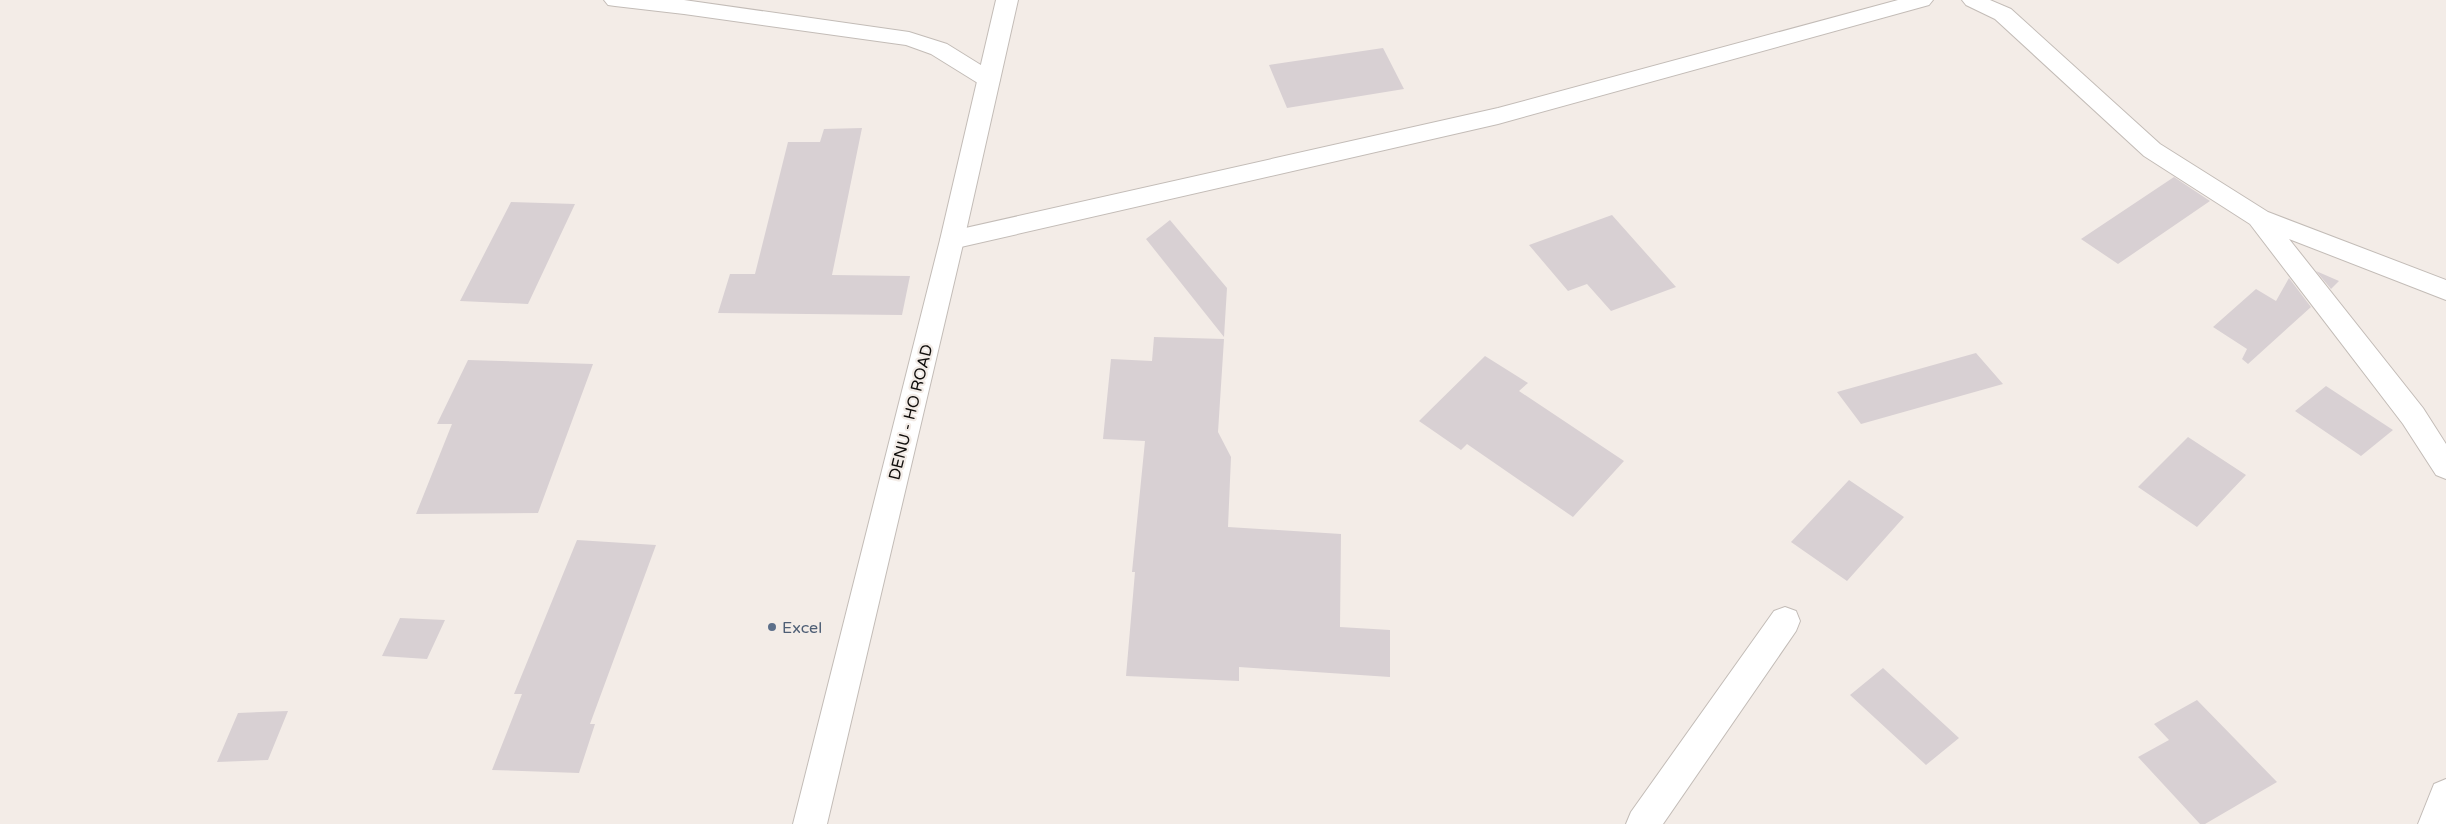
<svg xmlns="http://www.w3.org/2000/svg" width="2446" height="824" font-family="'Varela Round',sans-serif">
<style>
.building{fill:#d8d0d3}
.lines{fill:none;stroke-linecap:round;stroke-linejoin:round}
.street-casing{stroke:#c3bcb7;stroke-width:2}
.primary-casing{stroke:#c3bcb7;stroke-width:2}
.street{fill:#fff;fill-rule:evenodd}
.primary{fill:#fff;fill-rule:evenodd}
.service-dot{fill:#5c6f8a;stroke:#f3ece7;stroke-width:2}
.labels{text-anchor:middle;stroke-width:4.5;stroke-linejoin:round;paint-order:stroke}
.street-label{font-size:16px;fill:#100e0c;stroke:#f3ece7}
.service-label{font-size:16px;fill:#4e5e75;stroke:#f3ece7;text-anchor:start}
</style>
<rect width="100%" height="100%" fill="#f3ece7"/>
<path class="building" d="M 1383,48 L 1404,89 L 1287,108 L 1269,65 Z
M 862,128 L 832,275 L 910,276 L 902,315 L 718,313 L 730,274 L 755,274 L 788,142 L 820,142 L 824,129 Z
M 2174,177 L 2210,201 L 2118,264 L 2081,239 Z
M 511,202 L 575,204 L 528,304 L 460,301 Z
M 1612,215 L 1676,287 L 1611,311 L 1587,284 L 1568,291 L 1529,245 Z
M 1170,220 L 1227,288 L 1224,337 L 1146,239 Z
M 2316,271 L 2339,281 L 2331,289 Z
M 2289,278 L 2311,307 L 2248,364 L 2242,359 L 2247,349 L 2213,327 L 2256,289 L 2276,301 Z
M 1154,337 L 1224,339 L 1218,432 L 1231,457 L 1228,527 L 1341,534 L 1340,627 L 1390,630 L 1390,677 L 1239,667 L 1239,681 L 1126,676 L 1135,572 L 1132,572 L 1145,441 L 1103,439 L 1111,359 L 1152,361 Z
M 1976,353 L 2003,384 L 1861,424 L 1837,392 Z
M 1485,356 L 1528,383 L 1519,391 L 1624,461 L 1573,517 L 1467,444 L 1461,450 L 1419,421 Z
M 468,360 L 593,364 L 538,513 L 416,514 L 452,424 L 437,424 Z
M 2326,386 L 2393,430 L 2361,456 L 2295,411 Z
M 2188,437 L 2246,475 L 2197,527 L 2138,487 Z
M 1849,480 L 1904,517 L 1847,581 L 1791,542 Z
M 577,540 L 656,545 L 590,724 L 595,724 L 579,773 L 492,770 L 522,694 L 514,694 Z
M 400,618 L 445,620 L 427,659 L 382,656 Z
M 1883,668 L 1959,738 L 1926,765 L 1850,695 Z
M 2197,700 L 2277,782 L 2205,824 L 2200,824 L 2138,757 L 2169,740 L 2154,724 Z
M 288,711 L 268,760 L 217,762 L 238,713 Z"/>
<g class="lines">
<g class="street-casing">
<path id="street" d="M 604,0 L 684,0 L 909,32 L 947,44 L 997,75 L 1000,80 L 997,85 L 989,87 L 981,85 L 931,54 L 906,45 L 684,14 L 615,6 L 608,5 Z
M 1898,0 L 1933,0 L 1929,5 L 1498,124 L 952,249 L 943,246 L 940,240 L 943,234 L 952,231 L 1498,108 Z
M 1962,0 L 1990,0 L 2011,9 L 2160,144 L 2268,212 L 2446,280 L 2446,300 L 2289,239 L 2423,408 L 2446,444 L 2446,479 L 2436,475 L 2403,424 L 2250,224 L 2144,156 L 1995,19 L 1966,5 Z
M 1785,607 L 1796,611 L 1800,621 L 1796,631 L 1663,824 L 1626,824 L 1631,812 L 1774,611 Z
M 2446,779 L 2446,824 L 2418,824 L 2434,784 Z"/>
</g>
<g class="primary-casing">
<path id="primary" d="M 996,0 L 1018,0 L 964,240 L 827,824 L 793,824 L 940,240 Z"/>
</g>
<use href="#street" class="street"/>
<use href="#primary" class="primary"/>
</g>
<circle class="service-dot" cx="772" cy="627" r="5"/>
<g class="labels">
<g class="street-label">
<text transform="translate(910 412) rotate(-76)" y="6">DENU - HO ROAD</text>
</g>
<g class="service-label">
<text x="782" y="633">Excel</text>
</g>
</g>
</svg>
